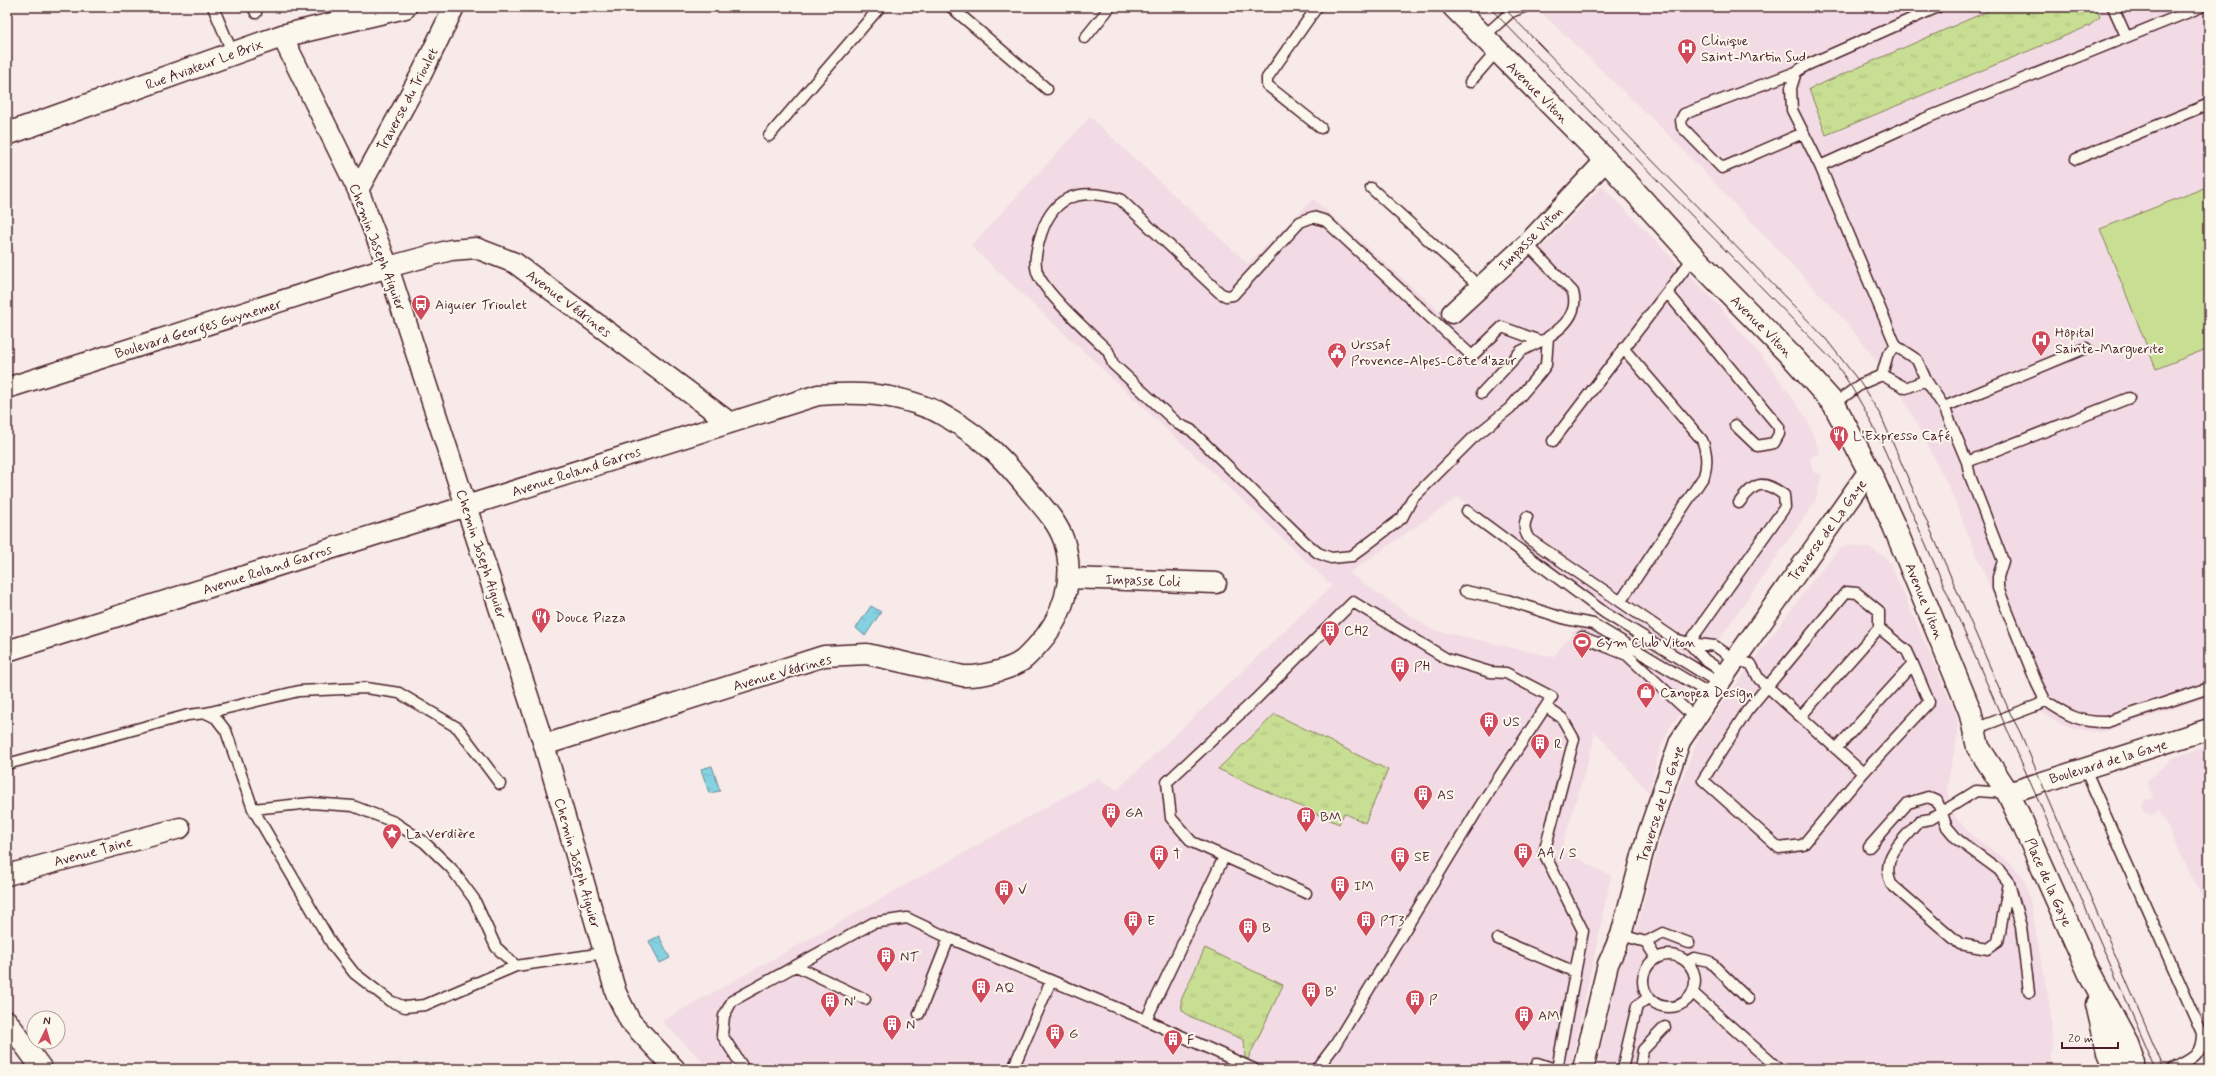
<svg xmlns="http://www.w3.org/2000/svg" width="2216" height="1076" font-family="Mynerve,sans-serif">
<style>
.built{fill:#f2dbe4}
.grass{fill:url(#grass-tufts);stroke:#887e5f}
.garden{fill:#c7de93;stroke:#887e5f}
.water{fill:url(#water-ripples);stroke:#6d8a98}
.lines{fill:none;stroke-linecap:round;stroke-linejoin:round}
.service-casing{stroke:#4a1f2b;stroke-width:13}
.minor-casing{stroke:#4a1f2b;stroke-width:23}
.tertiary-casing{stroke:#4a1f2b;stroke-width:25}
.secondary-casing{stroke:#4a1f2b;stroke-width:25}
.service{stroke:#fbf7ec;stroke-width:10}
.minor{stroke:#fbf7ec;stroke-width:20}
.tertiary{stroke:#fbf7ec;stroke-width:22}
.secondary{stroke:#fbf7ec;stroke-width:22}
.tram{stroke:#4a1f2b;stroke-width:1}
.labels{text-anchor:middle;stroke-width:4;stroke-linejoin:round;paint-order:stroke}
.poi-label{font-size:14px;fill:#4a1f2b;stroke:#fbf7ec;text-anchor:start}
.street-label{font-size:14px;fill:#4a1f2b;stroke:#fbf7ec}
</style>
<defs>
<pattern id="grass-tufts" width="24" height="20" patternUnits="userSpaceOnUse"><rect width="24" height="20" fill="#c7de93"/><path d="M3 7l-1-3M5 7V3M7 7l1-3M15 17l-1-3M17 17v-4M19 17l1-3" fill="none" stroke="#acbe7f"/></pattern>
<pattern id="water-ripples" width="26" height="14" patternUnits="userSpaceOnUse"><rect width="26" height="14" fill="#84d2e1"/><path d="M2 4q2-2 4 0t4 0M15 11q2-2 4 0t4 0" fill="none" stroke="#74b4c1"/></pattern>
</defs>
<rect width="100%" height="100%" fill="#f7eae8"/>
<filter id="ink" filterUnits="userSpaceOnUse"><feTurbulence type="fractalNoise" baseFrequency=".025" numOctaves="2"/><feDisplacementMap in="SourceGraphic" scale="8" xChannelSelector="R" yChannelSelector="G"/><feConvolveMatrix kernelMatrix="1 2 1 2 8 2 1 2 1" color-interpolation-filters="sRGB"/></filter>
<g filter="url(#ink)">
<path class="built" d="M 1536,7 L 2209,7 L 2209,697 L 2103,732 L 2082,731 L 2062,725 L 2041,713 L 1949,487 L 1900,391 L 1847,323 L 1676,142 Z
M 1090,117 L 1248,264 L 1313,199 L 1454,324 L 1549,241 L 1602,186 L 1717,304 L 1770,366 L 1807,419 L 1820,453 L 1810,458 L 1813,472 L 1822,475 L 1815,502 L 1701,665 L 1606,608 L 1458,497 L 1349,573 L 1430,629 L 1553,657 L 1579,626 L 1600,633 L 1669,674 L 1693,698 L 1671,725 L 1660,749 L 1649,793 L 1595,731 L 1593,744 L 1561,850 L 1611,876 L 1570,1069 L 710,1069 L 662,1021 L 1098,778 L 1117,790 L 1332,586 L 1268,524 L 971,246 Z
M 1849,545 L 1872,549 L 1885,557 L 1890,563 L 1956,714 L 1958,733 L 1947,787 L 1950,807 L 1956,818 L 1973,836 L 2011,864 L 2023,877 L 2029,896 L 2051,1013 L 2052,1069 L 1597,1069 L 1619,966 L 1627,954 L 1638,923 L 1665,822 L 1700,734 L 1810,584 L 1839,549 Z
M 2209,746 L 2209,911 L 2159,810 L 2152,815 L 2144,812 L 2142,808 L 2145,800 L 2153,797 L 2146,782 L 2172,758 Z"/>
<path class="grass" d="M 1997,7 L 2096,7 L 2100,17 L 2089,26 L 1826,135 L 1809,89 Z
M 1275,714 L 1388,770 L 1365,823 L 1344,813 L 1339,824 L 1218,769 Z
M 1205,948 L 1283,985 L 1248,1059 L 1245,1058 L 1244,1040 L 1189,1016 L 1182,1010 L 1181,1000 Z"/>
<path class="garden" d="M 2209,186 L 2209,348 L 2156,369 L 2100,229 Z"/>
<path class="water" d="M 871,606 L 881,612 L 865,636 L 856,628 Z
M 712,766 L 720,791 L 709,793 L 701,769 Z
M 659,936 L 670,958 L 660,963 L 649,941 Z"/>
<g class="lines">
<g class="service-casing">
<path id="service" d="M 213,7 L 233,54
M 253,7 L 256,13
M 951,7 L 1047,89
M 1317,7 L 1267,78 L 1267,85 L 1321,128
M 1938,7 L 1805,66 L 1796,72 L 1791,88 L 1792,110 L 1820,166 L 1896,346 L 1917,360 L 1926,380 L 1944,407 L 1967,462 L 2129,398
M 2113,7 L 2126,36
M 1511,12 L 1524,7
M 1483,37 L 1511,12 L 1513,7
M 1085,38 L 1110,7
M 1796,72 L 1684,114 L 1681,120 L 1682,127 L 1722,168 L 1803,133
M 1470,82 L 1497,51
M 769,136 L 880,7
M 2076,159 L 2209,104
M 1820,166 L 1924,119 L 2201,7
M 1371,188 L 1480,287
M 1527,244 L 1573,292 C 1579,313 1564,327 1548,337 L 1546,365 L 1540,373 L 1510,408 L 1473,438 L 1412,499 L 1402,518 L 1352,556 L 1331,558 L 1318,553 L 1305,542 L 1191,430 L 1178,424 L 1113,364 L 1108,351 C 1088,331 1052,300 1039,277 C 1033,265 1036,253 1039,241 C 1051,196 1077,187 1120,199 L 1220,293 L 1226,296 L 1233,295 L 1300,222 L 1313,217 L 1326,221 L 1472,356 L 1502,327 L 1540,341
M 1667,292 L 1779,427 L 1779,434 L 1774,443 L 1757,446 L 1735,425
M 1882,375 L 1888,354 L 1896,346
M 1482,393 L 1521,351 L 1543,340
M 1834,404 L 1861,384 L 1882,375 L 1906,388 L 1926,380
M 1944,407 L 2086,348
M 1553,441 L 1694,257
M 1967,462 L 1970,476 L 2003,561 L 1998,577 L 1998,588 L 2037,684 L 2045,700 L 2038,705 L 1985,725
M 1467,511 L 1605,613 L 1719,683
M 1527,517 C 1523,525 1524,531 1529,539 L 1675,639 L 1689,643 L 1715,646 L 1735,660 L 1751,664 L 1759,679 L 1863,773
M 1465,591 L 1507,600 L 1566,619 L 1593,624 L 1712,695
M 1621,601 L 1704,476 C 1708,463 1707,452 1702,440 L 1623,348
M 1582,637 L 1627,655 L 1696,719
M 1689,643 L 1785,507 L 1784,495 C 1762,479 1755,482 1739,503
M 1689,643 L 1705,660 L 1726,674
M 2045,700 C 2066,715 2081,723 2107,722 L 2209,688
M 1546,707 L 1562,718 L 1574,739 L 1544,853 L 1583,931 L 1557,1069
M 206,713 L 299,691 L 366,688 L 399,693 L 458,728 L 500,784
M 1801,716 L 1879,628 L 1879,611 L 1857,593 L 1846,592 L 1747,711 L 1703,780 L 1779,848 L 1803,845 L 1863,773 L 1929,702 L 1913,664
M 1836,749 L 1913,664 L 1907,651 L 1879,628
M 7,764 L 188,715 L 206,713 L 216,718 L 226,731 L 253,809 L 333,946 L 354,973 L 390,1001 L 405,1007 L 425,1005 L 516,966
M 2085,769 L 2202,1033 C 2202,1057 2191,1059 2172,1069
M 2008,793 L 1976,791 L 1931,819 L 1919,821 C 1903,841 1880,856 1891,884 L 1960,944 L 1988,949 L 1998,942 L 2009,883
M 253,809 L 311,803 L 353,806 L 394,822 L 424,842 L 451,868 L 474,899 L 496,947 L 516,966 L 604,953
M 1869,847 L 1908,803 L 1928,797 L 1937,801 L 1947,827 L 1958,840 L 1999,870 L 2009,883 L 2021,927 L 2029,992
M 1306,893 L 1192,842 L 1171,818 L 1167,782 L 1256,699 L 1353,602 L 1447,659 L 1490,672 L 1506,673 L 1552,697 L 1480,806 L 1335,1045 L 1317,1069
M 1621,935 L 1646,942 L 1656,958
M 1498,939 L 1575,972
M 1646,942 L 1663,933 L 1689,943
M1643 981a26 26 0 1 1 52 0a26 26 0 1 1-52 0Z
M 1687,962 L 1694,958 L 1709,961 L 1748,999
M 796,966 L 865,999
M 1693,993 L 1779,1069
M 919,1014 L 949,938
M 1146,1020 L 1224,857
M 1537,1063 L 1555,1069
M 1015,1064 L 1051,981
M 744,1069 L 722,1035 L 724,1016 L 732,1001 L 873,923 L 907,918 L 949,938 L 1146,1020 L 1254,1069
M 1622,1069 L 1637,1006 L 1649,997
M 1640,1069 L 1643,1050 L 1665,1027"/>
</g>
<g class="minor-casing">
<path id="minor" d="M 282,36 L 358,190 L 388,267 L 544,745 L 616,993 L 630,1021 L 675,1069
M 358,190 L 422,73 L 454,7
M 1452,313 L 1527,244 L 1606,160
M 7,388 L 388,267 L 451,250 L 476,248 L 515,263 L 729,422
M 1069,578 L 1216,583
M 7,651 L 818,395 C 858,392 891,393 928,408 C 936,410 943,416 950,419 C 986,440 1006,462 1032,494 C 1044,508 1058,523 1064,541 C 1076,579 1063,619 1036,647 C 1032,651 1028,656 1023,660 C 1010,670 979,677 963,676 L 867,654 L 824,656 L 544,745
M 2008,793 L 2209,729
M 7,875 L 180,828
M 7,1021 L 42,1069
M 1583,1069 L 1608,964 L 1621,935 L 1647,837 L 1680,741 L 1735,660 L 1869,471"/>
</g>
<g class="tertiary-casing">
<path id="tertiary" d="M 1454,7 L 1606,160 L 1694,257 L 1794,359 L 1834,404 L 1869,471 L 1894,526 L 1970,711 L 1978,747 L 2008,793 L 2023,824 L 2089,972 L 2127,1043 L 2134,1063 L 2133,1069
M 2097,1004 L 2108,1052 L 2115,1069"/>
</g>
<g class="secondary-casing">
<path id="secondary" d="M 7,134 L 282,36 L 405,7"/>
</g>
<use href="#service" class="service"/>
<use href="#minor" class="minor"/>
<use href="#tertiary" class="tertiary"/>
<use href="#secondary" class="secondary"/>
<path class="tram" d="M 1489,7 L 1836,364 C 1856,392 1871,420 1885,451 L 2156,1069
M 1503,7 L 1826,339 L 1861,384 L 1881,416 L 2011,715 L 2020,732 L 2164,1069"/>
</g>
</g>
<defs>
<g id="hospital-pin" transform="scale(1)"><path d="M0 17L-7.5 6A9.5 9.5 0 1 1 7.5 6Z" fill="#d1495b" stroke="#fbf7ec"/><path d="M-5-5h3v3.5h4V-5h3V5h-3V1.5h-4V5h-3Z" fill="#fff"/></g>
<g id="bus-pin" transform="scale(1)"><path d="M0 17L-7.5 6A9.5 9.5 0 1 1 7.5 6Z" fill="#d1495b" stroke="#fbf7ec"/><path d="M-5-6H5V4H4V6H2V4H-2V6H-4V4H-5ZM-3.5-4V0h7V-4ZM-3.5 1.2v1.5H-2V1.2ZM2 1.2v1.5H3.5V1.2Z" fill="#fff"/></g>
<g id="civic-pin" transform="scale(1)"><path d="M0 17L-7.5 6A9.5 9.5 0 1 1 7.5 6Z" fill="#d1495b" stroke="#fbf7ec"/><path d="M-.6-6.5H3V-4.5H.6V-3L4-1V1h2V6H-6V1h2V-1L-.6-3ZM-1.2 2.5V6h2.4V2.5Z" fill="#fff"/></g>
<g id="restaurant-pin" transform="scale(1)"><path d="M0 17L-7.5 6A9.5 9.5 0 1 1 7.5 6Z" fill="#d1495b" stroke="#fbf7ec"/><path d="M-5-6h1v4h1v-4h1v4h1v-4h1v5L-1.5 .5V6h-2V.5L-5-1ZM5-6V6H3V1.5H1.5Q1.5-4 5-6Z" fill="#fff"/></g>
<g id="building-pin" transform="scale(1)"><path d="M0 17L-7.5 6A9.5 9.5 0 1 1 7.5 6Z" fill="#d1495b" stroke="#fbf7ec"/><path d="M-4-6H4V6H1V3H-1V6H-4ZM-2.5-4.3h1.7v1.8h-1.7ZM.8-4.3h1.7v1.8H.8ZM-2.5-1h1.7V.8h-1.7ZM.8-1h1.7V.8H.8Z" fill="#fff"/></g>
<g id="stadium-pin" transform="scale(1)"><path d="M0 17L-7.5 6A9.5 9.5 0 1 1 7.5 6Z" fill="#d1495b" stroke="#fbf7ec"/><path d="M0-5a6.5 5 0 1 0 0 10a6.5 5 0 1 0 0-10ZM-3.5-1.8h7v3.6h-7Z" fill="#fff"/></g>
<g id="shop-pin" transform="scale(1)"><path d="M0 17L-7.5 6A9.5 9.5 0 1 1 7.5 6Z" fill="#d1495b" stroke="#fbf7ec"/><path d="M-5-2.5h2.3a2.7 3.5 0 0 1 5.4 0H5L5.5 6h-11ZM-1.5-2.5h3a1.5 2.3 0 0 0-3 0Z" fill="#fff"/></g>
<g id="sight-pin" transform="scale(1)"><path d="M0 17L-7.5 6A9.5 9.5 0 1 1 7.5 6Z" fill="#d1495b" stroke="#fbf7ec"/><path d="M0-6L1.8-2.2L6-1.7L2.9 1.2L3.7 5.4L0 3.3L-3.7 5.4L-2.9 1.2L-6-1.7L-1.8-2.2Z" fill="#fff"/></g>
</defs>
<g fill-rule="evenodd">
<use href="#hospital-pin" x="1687" y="48"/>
<use href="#bus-pin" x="421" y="304"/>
<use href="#hospital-pin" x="2041" y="340"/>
<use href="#civic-pin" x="1337" y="352"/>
<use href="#restaurant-pin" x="1839" y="435"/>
<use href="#restaurant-pin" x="541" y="617"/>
<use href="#building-pin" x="1330" y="630"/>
<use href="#stadium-pin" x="1582" y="642"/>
<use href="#building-pin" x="1400" y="666"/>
<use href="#shop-pin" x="1646" y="692"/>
<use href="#building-pin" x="1489" y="721"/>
<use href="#building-pin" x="1540" y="743"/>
<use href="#building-pin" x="1423" y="794"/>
<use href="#building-pin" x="1111" y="812"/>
<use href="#building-pin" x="1306" y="816"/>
<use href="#sight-pin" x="392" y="833"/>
<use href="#building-pin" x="1523" y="852"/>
<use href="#building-pin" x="1159" y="854"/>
<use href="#building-pin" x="1400" y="856"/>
<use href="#building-pin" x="1340" y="885"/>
<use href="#building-pin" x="1004" y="889"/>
<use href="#building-pin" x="1133" y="920"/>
<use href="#building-pin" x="1366" y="920"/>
<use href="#building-pin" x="1248" y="927"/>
<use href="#building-pin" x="886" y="956"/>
<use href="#building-pin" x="981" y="987"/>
<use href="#building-pin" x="1311" y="991"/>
<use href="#building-pin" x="1415" y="999"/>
<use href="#building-pin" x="830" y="1001"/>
<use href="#building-pin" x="1524" y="1015"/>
<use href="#building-pin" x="892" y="1024"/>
<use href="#building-pin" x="1055" y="1033"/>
<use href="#building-pin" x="1173" y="1039"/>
</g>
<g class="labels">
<g class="poi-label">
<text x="1701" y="45">Clinique<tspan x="1701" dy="16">Saint-Martin Sud</tspan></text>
<text x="435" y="309">Aiguier Trioulet</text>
<text x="2055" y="337">Hôpital<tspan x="2055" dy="16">Sainte-Marguerite</tspan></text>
<text x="1351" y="349">Urssaf<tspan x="1351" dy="16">Provence-Alpes-Côte d'azur</tspan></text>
<text x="1853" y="440">L'Expresso Café</text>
<text x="555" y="622">Douce Pizza</text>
<text x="1344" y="635">CH2</text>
<text x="1596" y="647">Gym Club Viton</text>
<text x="1414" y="671">PH</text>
<text x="1660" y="697">Canopea Design</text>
<text x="1503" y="726">US</text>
<text x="1554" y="748">R</text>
<text x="1437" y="799">AS</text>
<text x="1125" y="817">GA</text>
<text x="1320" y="821">BM</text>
<text x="406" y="838">La Verdière</text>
<text x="1537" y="857">AA / S</text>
<text x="1173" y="859">T</text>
<text x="1414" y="861">SE</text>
<text x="1354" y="890">IM</text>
<text x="1018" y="894">V</text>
<text x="1147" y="925">E</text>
<text x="1380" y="925">PT3</text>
<text x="1262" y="932">B</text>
<text x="900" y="961">NT</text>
<text x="995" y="992">AQ</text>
<text x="1325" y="996">B'</text>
<text x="1429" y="1004">P</text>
<text x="844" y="1006">N'</text>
<text x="1538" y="1020">AM</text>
<text x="906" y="1029">N</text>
<text x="1069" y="1038">G</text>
<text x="1187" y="1044">F</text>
</g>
<g class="street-label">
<text transform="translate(204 64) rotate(-20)" y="5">Rue Aviateur Le Brix</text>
<text transform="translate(1538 92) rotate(45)" y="5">Avenue Viton</text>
<text transform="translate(407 99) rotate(-62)" y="5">Traverse du Trioulet</text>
<text transform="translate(1530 238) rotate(-45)" y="5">Impasse Viton</text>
<text transform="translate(378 247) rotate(69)" y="5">Chemin Joseph Aiguier</text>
<text transform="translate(569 303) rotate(37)" y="5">Avenue Védrines</text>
<text transform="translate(1762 326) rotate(45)" y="5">Avenue Viton</text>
<text transform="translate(198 328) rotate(-17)" y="5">Boulevard Georges Guynemer</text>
<text transform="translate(576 471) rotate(-18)" y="5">Avenue Roland Garros</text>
<text transform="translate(1827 530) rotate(-54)" y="5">Traverse de La Gaye</text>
<text transform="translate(482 554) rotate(72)" y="5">Chemin Joseph Aiguier</text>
<text transform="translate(267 569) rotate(-18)" y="5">Avenue Roland Garros</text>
<text transform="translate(1143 580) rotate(2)" y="5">Impasse Coli</text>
<text transform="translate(1925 601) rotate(68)" y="5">Avenue Viton</text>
<text transform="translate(782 672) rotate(-16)" y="5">Avenue Védrines</text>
<text transform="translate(2108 761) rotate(-17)" y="5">Boulevard de la Gaye</text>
<text transform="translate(1660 804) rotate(-72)" y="5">Traverse de La Gaye</text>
<text transform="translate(93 851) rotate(-15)" y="5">Avenue Taine</text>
<text transform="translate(578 863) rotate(74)" y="5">Chemin Joseph Aiguier</text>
<text transform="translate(2049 882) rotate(66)" y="5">Place de la Gaye</text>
</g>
</g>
<rect width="2216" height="1076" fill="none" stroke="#fbf7ec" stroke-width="24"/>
<rect x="12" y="12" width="2192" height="1052" fill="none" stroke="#4a1f2b" stroke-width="1.5" filter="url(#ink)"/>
<g transform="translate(46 1030) rotate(5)"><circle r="19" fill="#fbf7ec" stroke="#b4a19f"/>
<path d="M0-3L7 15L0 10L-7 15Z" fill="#d1495b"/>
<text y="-6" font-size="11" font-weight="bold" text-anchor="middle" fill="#4a1f2b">N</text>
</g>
<path d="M2062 1042v6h56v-6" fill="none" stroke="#4a1f2b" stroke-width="2"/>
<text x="2068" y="1042" font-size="12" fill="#4a1f2b" stroke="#fbf7ec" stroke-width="3" paint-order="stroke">20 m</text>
</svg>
